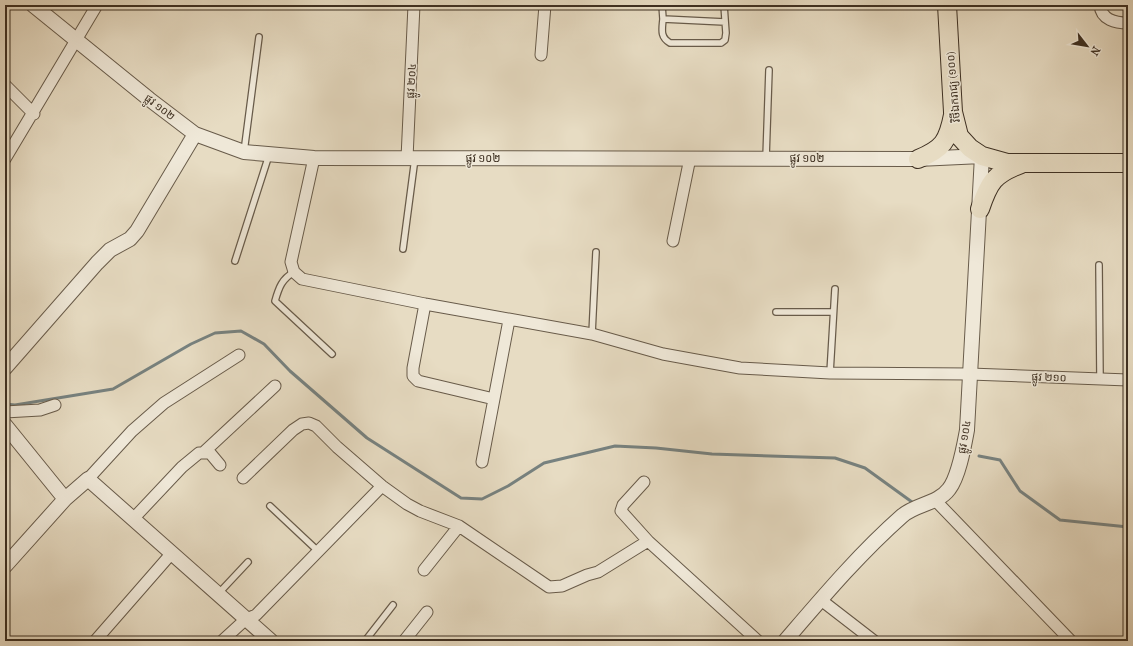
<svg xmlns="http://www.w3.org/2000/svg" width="1133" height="646" font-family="'IM FELL French Canon','Noto Sans Khmer',serif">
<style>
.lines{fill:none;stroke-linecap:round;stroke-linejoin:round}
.stream{stroke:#778280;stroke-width:3}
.service-casing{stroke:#685b4a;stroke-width:8}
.minor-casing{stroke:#685b4a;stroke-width:13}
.tertiary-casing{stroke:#685b4a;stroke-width:16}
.primary-casing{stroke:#3e3022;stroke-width:20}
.service{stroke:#efe8d8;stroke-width:5.5}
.minor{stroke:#efe8d8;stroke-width:11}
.tertiary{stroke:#efe8d8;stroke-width:14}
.primary{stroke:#e7dcc3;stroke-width:18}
.labels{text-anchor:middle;stroke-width:3;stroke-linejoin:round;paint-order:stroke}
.street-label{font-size:11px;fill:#3e3022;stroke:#efe8d8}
</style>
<rect width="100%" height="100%" fill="#e7dcc3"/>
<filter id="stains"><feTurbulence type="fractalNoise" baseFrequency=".005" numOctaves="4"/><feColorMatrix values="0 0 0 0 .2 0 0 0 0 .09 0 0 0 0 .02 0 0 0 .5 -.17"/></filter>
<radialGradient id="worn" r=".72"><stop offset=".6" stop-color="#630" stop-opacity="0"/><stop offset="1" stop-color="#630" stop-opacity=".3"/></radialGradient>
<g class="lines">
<path class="stream" d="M 5,404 L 15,405 L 113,389 L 191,344 L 215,333 L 241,331 L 264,344 L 290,371 L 367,438 L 461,498 L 482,499 L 508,486 L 544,463 L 615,446 L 656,448 L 712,454 L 835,458 L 865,468 L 912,502
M 979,456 L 1000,460 L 1020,491 L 1060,520 L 1128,527"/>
<g class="service-casing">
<path id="service" d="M 662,5 L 663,19 L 725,22
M 663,19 C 662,30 660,37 670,43 L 721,43 L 725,40 L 726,33 L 724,5
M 244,152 L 259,37
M 766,158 L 769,70
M 403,249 L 415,158
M 235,261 L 269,155
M 1099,265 L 1100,379
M 294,272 C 282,279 279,287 275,301 L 332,354
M 776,312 L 833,312
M 592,334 L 596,252
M 830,373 L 835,289
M 270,506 L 319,552
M 218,594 L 248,562
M 365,641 L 393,605"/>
</g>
<g class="minor-casing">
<path id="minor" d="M 1100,5 C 1101,20 1116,23 1128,23
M 541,55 L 545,5
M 5,85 L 34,114
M 314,158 L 291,262 L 294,272 L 302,279 L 425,304 L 592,334 L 663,354 L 740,368 L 830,373 L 970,374 L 1128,380
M 407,158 L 414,5
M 5,159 L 97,5
M 673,241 L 690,158
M 425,304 L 413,368 L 413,376 L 418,381 L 494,399
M 5,412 L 40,410 L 55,405
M 204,452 L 275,386
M 482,462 L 509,320
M 243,478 L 293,430 L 302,424 L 309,423 L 316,426 L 337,447 L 382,486 L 407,504 L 420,511 L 459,526 L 549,587 L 562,586 L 587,575 L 598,572 L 648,541 L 758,641
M 88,479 L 132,431 L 164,403 L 239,355
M 644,482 L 623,505 L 621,511 L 648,541
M 935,500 L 1071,641
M 133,519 L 182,467 L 199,453 L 210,453 L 220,465
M 424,570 L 459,526
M 821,600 L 874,641
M 95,641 L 171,554
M 222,641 L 246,619 L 256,615 L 382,486
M 404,641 L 427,612"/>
</g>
<g class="tertiary-casing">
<path id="tertiary" d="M 33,5 L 149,99 L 195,134 L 244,152 L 314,158 L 918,159 L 982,156 L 967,430 C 964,446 959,476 949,489 C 938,504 915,504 902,516 C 859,554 822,598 785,641
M 5,368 L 97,263 L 110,250 L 130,239 L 137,231 L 195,134
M 5,425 L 65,499
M 5,566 L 65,499 L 88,479 L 271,641"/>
</g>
<g class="primary-casing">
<path id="primary" d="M 947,5 L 953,112 L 959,136 L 970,148 L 982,156 L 1007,163 L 1128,163
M 918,159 C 943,149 948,141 953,115
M 980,209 C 989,182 994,174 1021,164"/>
</g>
<use href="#service" class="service"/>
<use href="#minor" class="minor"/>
<use href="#tertiary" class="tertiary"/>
<use href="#primary" class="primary"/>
</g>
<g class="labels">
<g class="street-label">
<text transform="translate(411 81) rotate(-87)" y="4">ផ្លូវ ២០៤</text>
<text transform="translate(953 87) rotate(-95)" y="4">វិថីឯករាជ្យ (១០០)</text>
<text transform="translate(160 107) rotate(37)" y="4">ផ្លូវ ១០២</text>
<text x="483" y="162">ផ្លូវ ១០២</text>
<text x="807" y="162">ផ្លូវ ១០២</text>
<text transform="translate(1049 377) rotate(2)" y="4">ផ្លូវ ២១០</text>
<text transform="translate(964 437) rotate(-81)" y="4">ផ្លូវ ១០៤</text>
</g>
</g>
<rect width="1133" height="646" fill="none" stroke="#e7dcc3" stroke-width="20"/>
<rect x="6" y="6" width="1121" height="634" fill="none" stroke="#3e3022" stroke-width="2"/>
<rect x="10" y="10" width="1113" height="626" fill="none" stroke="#3e3022"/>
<g transform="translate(1087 46) rotate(121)" stroke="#efe8d8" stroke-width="3" paint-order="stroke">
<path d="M0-3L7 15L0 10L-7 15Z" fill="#3e3022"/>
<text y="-6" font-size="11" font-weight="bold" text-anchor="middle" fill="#3e3022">N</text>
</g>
<rect width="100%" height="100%" filter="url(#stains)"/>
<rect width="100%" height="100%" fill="url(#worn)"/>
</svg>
